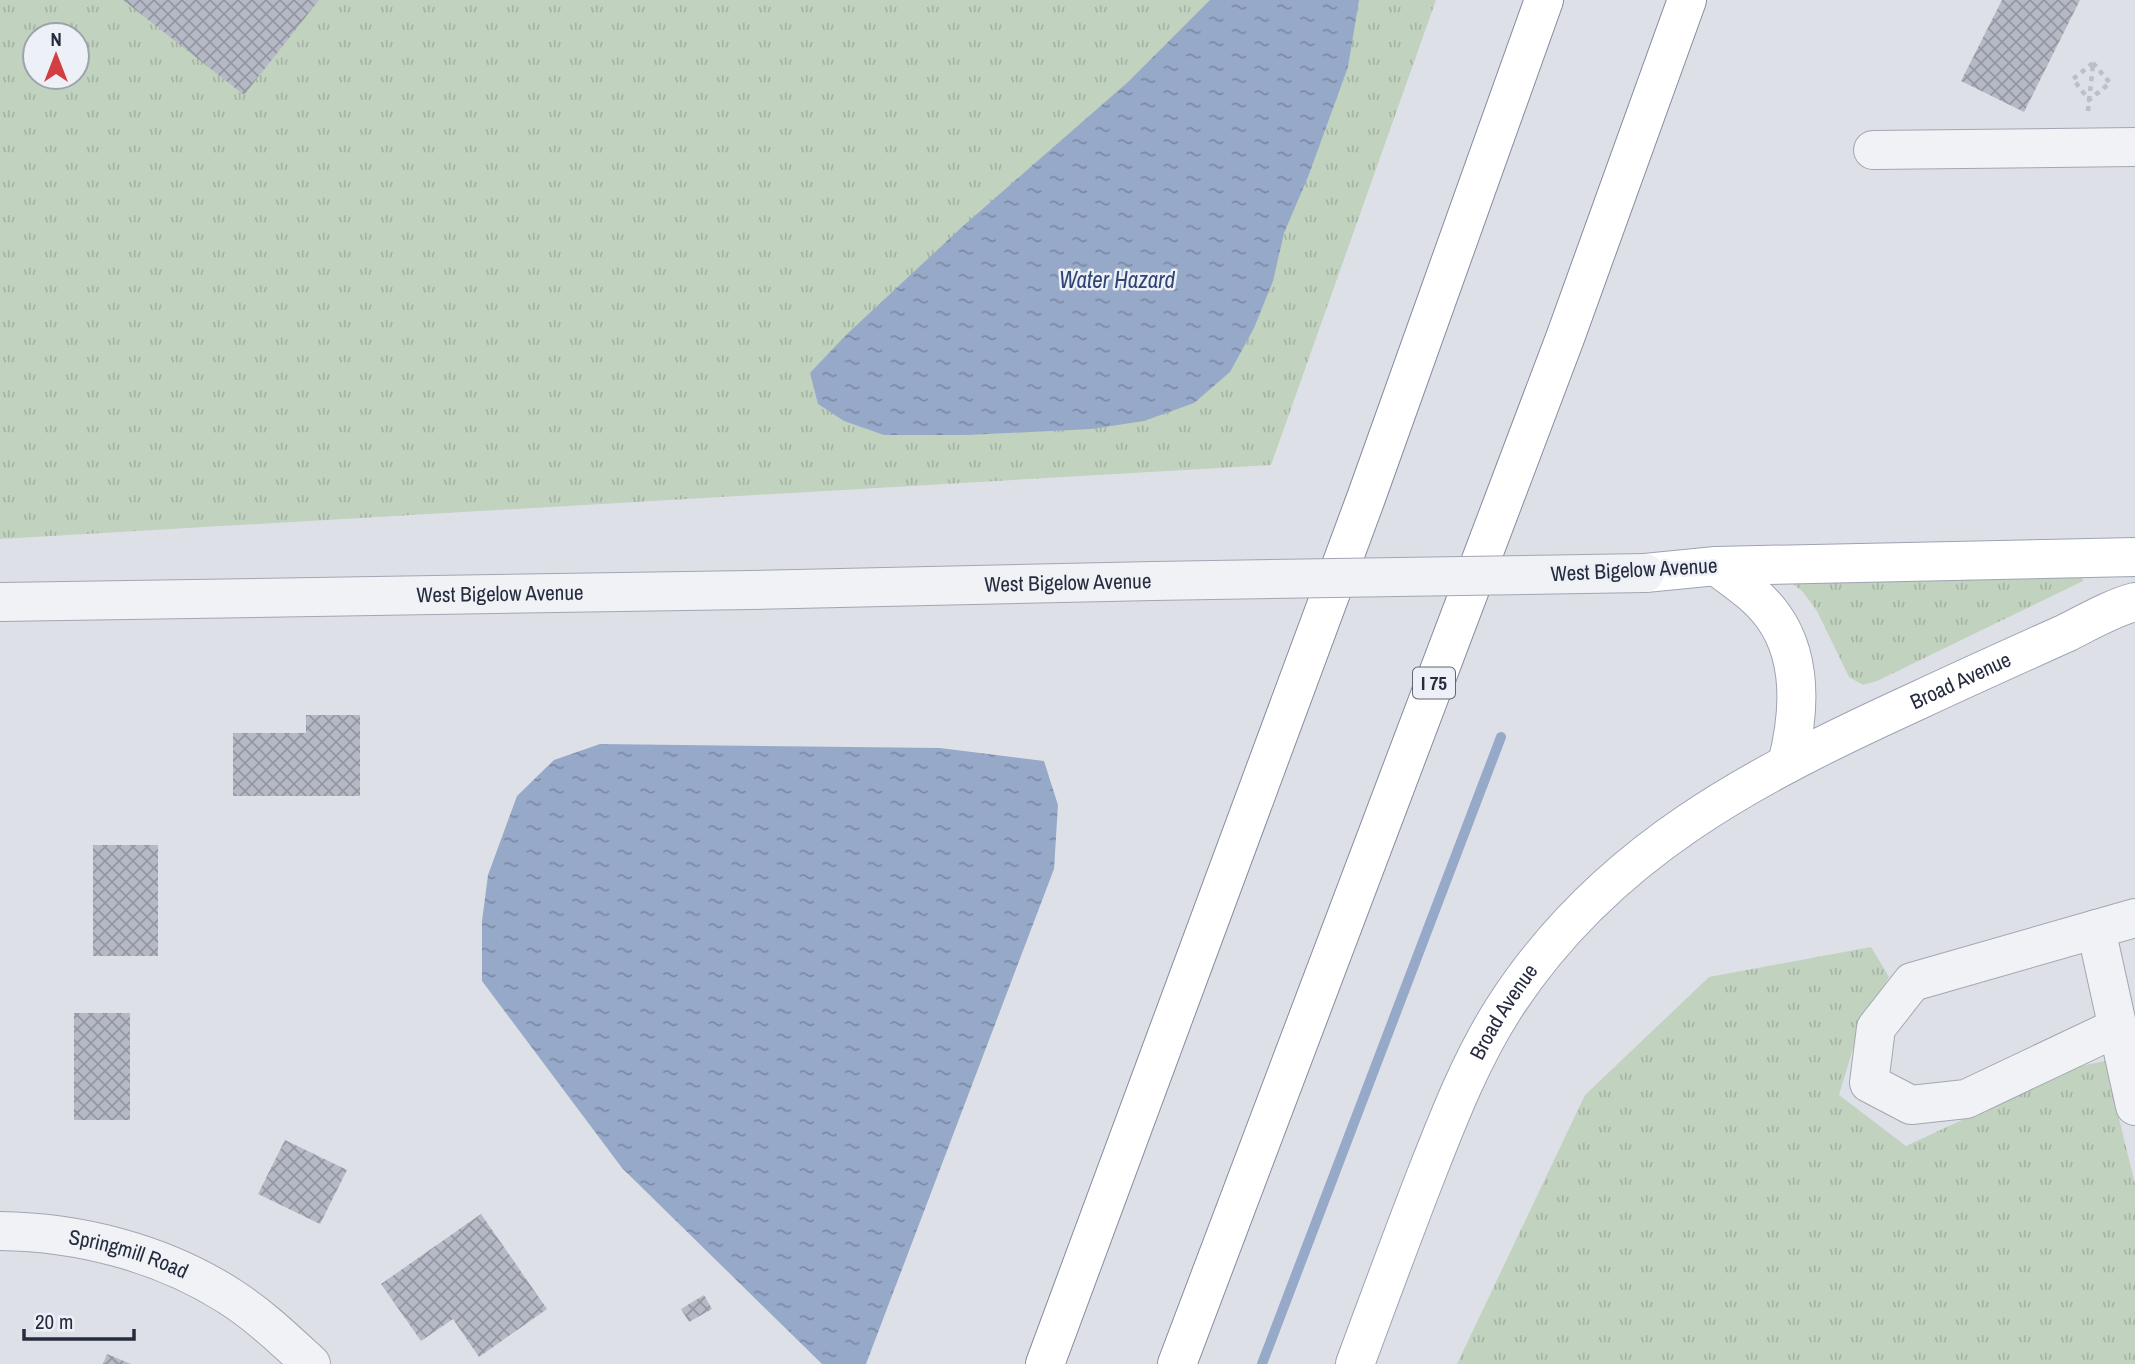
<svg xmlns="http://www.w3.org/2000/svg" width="2135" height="1364" font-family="'Archivo Narrow',sans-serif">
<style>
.grass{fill:url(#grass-tufts);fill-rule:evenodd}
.water{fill:url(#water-ripples)}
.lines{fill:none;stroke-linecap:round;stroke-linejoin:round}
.stream{stroke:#97a9c9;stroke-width:10}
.building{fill:url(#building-cross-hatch)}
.minor-casing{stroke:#a3a6b2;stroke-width:40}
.major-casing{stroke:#9da3b4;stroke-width:40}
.highway-casing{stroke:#858c9f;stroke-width:40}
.path{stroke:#bbbfc6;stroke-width:4.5;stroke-dasharray:5 5;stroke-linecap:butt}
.minor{stroke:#f0f2f6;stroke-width:38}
.major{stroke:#fff;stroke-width:38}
.highway{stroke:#fff;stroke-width:38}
.minor-bridge-casing{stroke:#a3a6b2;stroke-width:40;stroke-linecap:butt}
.minor-bridge{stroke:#f0f2f6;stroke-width:38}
.labels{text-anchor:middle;stroke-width:5;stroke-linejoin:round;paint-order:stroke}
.shield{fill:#edf0f6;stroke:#626776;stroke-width:2}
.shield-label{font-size:19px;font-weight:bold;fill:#262c3f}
.street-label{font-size:21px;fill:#262c3f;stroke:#edf0f6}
.water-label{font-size:23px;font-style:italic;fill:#2f4674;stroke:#edf0f6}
</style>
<defs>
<pattern id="grass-tufts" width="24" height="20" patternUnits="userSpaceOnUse" patternTransform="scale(1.75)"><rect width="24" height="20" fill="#c1d2bf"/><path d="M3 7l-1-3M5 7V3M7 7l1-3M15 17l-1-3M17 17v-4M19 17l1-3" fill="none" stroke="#a6b4a5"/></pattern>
<pattern id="water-ripples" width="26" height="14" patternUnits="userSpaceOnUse" patternTransform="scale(1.75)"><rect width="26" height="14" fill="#97a9c9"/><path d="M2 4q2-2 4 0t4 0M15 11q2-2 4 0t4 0" fill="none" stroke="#7b8aa5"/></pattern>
<pattern id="building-cross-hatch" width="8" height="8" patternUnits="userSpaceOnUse" patternTransform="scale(1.75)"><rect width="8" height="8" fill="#b5b9c5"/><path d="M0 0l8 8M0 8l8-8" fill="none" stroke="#9397a1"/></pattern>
</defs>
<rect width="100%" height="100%" fill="#dee0e8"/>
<path class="grass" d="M 0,0 L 1436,0 L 1271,465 L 0,539 ZM 35,35 L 77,35 L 77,77 L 35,77 Z
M 2082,573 L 2083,581 L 1877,681 L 1863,685 L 1849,677 L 1817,611 L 1803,592 L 1786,578 Z
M 1871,947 L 1889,977 L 1857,1035 L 1839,1095 L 1906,1146 L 2076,1067 L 2105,1061 L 2135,1184 L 2135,1364 L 1457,1364 L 1585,1095 L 1709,977 Z"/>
<path class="water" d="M 1210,0 L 1359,0 L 1348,67 L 1308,177 L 1284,233 L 1273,281 L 1254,328 L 1230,372 L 1194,403 L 1144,421 L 1091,429 L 967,435 L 884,435 L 844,421 L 818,404 L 810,373 L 846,335 L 962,227 L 1128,82 Z
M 600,744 L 940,748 L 1044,761 L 1058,805 L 1054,869 L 866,1364 L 822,1364 L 622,1168 L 482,981 L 482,921 L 488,875 L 517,796 L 554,760 Z"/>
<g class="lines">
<path class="stream" d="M 1262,1364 L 1501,737"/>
</g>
<path class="building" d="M 123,0 L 319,0 L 244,95 Z
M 2002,0 L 2080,0 L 2024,112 L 1961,81 Z
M 306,715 L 360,715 L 360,796 L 233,796 L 233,733 L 306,733 Z
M 93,845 L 158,845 L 158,956 L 93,956 Z
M 74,1013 L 130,1013 L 130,1120 L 74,1120 Z
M 285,1140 L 347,1170 L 320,1224 L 258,1194 Z
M 481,1214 L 547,1309 L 479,1357 L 453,1319 L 421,1341 L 381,1284 Z
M 704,1295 L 712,1309 L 689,1322 L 681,1309 Z
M 107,1354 L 131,1364 L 103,1364 Z"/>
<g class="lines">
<g class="minor-casing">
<g id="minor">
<path d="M 1873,150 L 2135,147"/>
<path id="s1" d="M 0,602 L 750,590 L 1153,581"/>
<path d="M 2096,929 L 2135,1106"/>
<path d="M 2118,1027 L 1966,1099 L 1911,1105 L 1869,1083 L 1876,1028 L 1912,982 L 2135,918"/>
<path id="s2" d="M 0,1231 C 79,1232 162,1253 229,1296 C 259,1315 285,1340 311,1364"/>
</g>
</g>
<g class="major-casing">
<g id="major">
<path d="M 1716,566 C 1736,581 1758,595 1773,616 C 1804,659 1799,717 1787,764"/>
<path d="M 1645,573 L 1716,566 L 2135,557"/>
<path id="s3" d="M 1355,1364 C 1379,1299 1403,1234 1428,1170 C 1450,1114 1472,1058 1504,1008 C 1605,851 1755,775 1919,700 C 1968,677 2017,655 2066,633 C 2088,622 2112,608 2135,602"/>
</g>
</g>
<g class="highway-casing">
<path id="highway" d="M 1045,1364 L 1366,498 L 1544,0
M 1177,1364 L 1565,338 L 1687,0"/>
</g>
<path class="path" d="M 2093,63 L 2110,83 L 2089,100 L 2073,79 Z
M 2088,111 L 2093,64"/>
<use href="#minor" class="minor"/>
<use href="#major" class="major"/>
<use href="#highway" class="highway"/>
<g class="minor-bridge-casing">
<path id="minor-bridge" d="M 1153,581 L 1645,573"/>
</g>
<use href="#minor-bridge" class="minor-bridge"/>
</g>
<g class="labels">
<rect class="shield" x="1413" y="667.5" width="42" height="31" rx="5"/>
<g class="shield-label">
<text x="1434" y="690">I 75</text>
</g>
<g class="street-label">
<text transform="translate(1634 570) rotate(-3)" y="7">West Bigelow Avenue</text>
<text dy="7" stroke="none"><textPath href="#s1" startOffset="1068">West Bigelow Avenue</textPath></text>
<text dy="7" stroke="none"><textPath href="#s1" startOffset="500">West Bigelow Avenue</textPath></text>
<text dy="7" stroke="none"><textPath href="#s3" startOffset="957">Broad Avenue</textPath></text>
<text dy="7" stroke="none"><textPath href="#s3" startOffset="383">Broad Avenue</textPath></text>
<text dy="7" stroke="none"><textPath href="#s2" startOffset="131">Springmill Road</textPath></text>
</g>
<g class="water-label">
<text x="1117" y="288">Water Hazard</text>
</g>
</g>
<g transform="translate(56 56)"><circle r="33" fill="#edf0f6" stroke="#9da2ad" stroke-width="2"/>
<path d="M0-5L12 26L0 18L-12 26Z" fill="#d23e41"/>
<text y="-10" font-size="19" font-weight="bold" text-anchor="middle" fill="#262c3f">N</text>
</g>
<path d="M24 1329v10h110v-10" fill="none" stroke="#262c3f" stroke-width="3.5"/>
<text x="35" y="1329" font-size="21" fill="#262c3f" stroke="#edf0f6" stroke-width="5" paint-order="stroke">20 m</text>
</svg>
